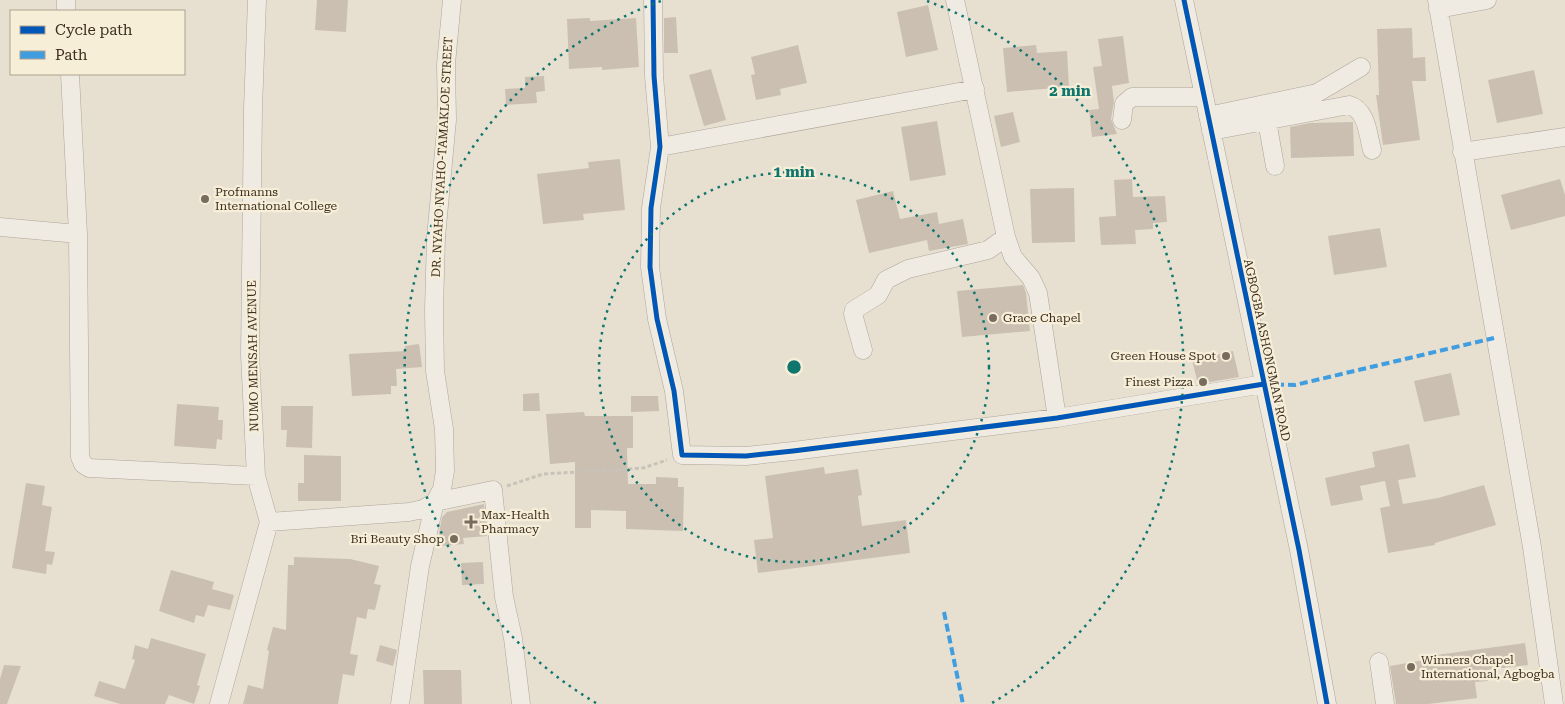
<svg xmlns="http://www.w3.org/2000/svg" width="1565" height="704" font-family="'Roboto Serif',serif">
<style>
.building{fill:#cbbfb2}
.lines{fill:none;stroke-linecap:round;stroke-linejoin:round}
.minor-casing{stroke:#ada599;stroke-width:19}
.path{stroke:#c8c2b9;stroke-width:3;stroke-dasharray:4 2.5;stroke-linecap:butt}
.minor{stroke:#efebe3;stroke-width:18}
.quiet{stroke:#3f9de0;stroke-width:4;stroke-dasharray:8 4;stroke-linecap:butt}
.cycleway-casing{stroke:#f7eed8;stroke-width:8}
.cycleway{stroke:#0057b8;stroke-width:5}
.ring{fill:none;stroke:#0f766e;stroke-width:2.5;stroke-dasharray:2.5 5}
.poi-dot{fill:#786c5e;stroke:#f7eed8;stroke-width:2}
.labels{text-anchor:middle;stroke-width:4.5;stroke-linejoin:round;paint-order:stroke}
.street-label{font-size:12px;fill:#3d2e20;stroke:#f7eed8}
.poi-label{font-size:12px;fill:#3d2e20;stroke:#f7eed8;text-anchor:start}
.centre{fill:#0f766e;stroke:#f7eed8;stroke-width:2.5}
.ring-label{font-size:15px;text-anchor:middle;font-weight:bold;fill:#0f766e;stroke:#f7eed8;stroke-width:4.5;stroke-linejoin:round;paint-order:stroke}
</style>
<rect width="100%" height="100%" fill="#e7e0d1"/>
<path class="building" d="M 317,0 L 348,0 L 346,32 L 315,30 Z
M 928,5 L 938,50 L 906,57 L 897,12 Z
M 676,17 L 678,53 L 664,53 L 664,18 Z
M 590,18 L 590,21 L 636,18 L 639,67 L 602,70 L 602,67 L 569,69 L 567,19 Z
M 1412,28 L 1413,58 L 1425,57 L 1426,81 L 1412,81 L 1420,140 L 1383,145 L 1376,95 L 1379,95 L 1377,29 Z
M 1123,36 L 1129,83 L 1112,86 L 1114,102 L 1111,119 L 1117,134 L 1092,137 L 1089,110 L 1099,109 L 1093,67 L 1102,66 L 1098,39 Z
M 798,45 L 807,83 L 780,89 L 781,95 L 756,100 L 751,75 L 755,74 L 751,57 Z
M 1036,45 L 1037,53 L 1067,51 L 1069,87 L 1007,92 L 1003,48 Z
M 711,69 L 726,120 L 704,126 L 689,75 Z
M 1534,70 L 1543,114 L 1497,123 L 1488,80 Z
M 544,76 L 545,91 L 536,92 L 537,103 L 506,105 L 505,89 L 525,88 L 525,77 Z
M 1013,112 L 1020,142 L 1001,147 L 994,116 Z
M 937,121 L 946,175 L 910,181 L 901,127 Z
M 1353,122 L 1354,156 L 1291,158 L 1290,127 L 1310,123 Z
M 620,159 L 625,210 L 583,214 L 584,220 L 543,224 L 537,174 L 589,168 L 588,162 Z
M 1132,179 L 1133,197 L 1165,196 L 1167,222 L 1153,223 L 1153,229 L 1135,230 L 1136,244 L 1101,245 L 1099,217 L 1116,216 L 1114,180 Z
M 1560,179 L 1565,195 L 1565,216 L 1511,230 L 1501,195 Z
M 1074,188 L 1075,242 L 1032,243 L 1030,189 Z
M 893,191 L 900,219 L 937,212 L 939,224 L 963,219 L 968,244 L 929,251 L 927,240 L 869,253 L 856,200 Z
M 1380,228 L 1387,267 L 1334,275 L 1328,236 Z
M 1023,285 L 1026,293 L 1030,331 L 962,337 L 957,291 Z
M 419,344 L 422,367 L 396,369 L 397,386 L 391,386 L 391,394 L 352,396 L 349,354 L 406,351 L 405,346 Z
M 1233,351 L 1239,377 L 1198,384 L 1192,360 Z
M 1451,373 L 1460,415 L 1424,422 L 1414,381 Z
M 539,393 L 540,411 L 523,411 L 523,394 Z
M 631,396 L 658,396 L 659,411 L 631,412 Z
M 177,404 L 219,407 L 218,420 L 223,420 L 222,440 L 217,439 L 216,449 L 174,446 Z
M 281,406 L 313,406 L 312,448 L 286,447 L 287,430 L 281,430 Z
M 584,412 L 585,416 L 633,416 L 633,448 L 627,448 L 628,484 L 656,484 L 656,477 L 678,478 L 678,487 L 684,487 L 683,531 L 626,529 L 626,511 L 591,510 L 591,528 L 575,528 L 575,462 L 550,464 L 546,414 Z
M 1409,444 L 1416,477 L 1398,480 L 1403,504 L 1438,498 L 1484,485 L 1496,525 L 1435,543 L 1435,545 L 1388,553 L 1380,508 L 1390,506 L 1385,481 L 1360,486 L 1363,500 L 1331,506 L 1325,478 L 1375,467 L 1372,452 Z
M 304,455 L 341,456 L 341,501 L 298,501 L 298,483 L 304,483 Z
M 824,467 L 825,474 L 858,469 L 862,495 L 858,496 L 862,526 L 906,520 L 910,553 L 758,573 L 754,540 L 773,538 L 765,476 Z
M 26,483 L 45,486 L 42,505 L 52,507 L 45,551 L 55,552 L 52,565 L 47,564 L 46,574 L 12,568 Z
M 484,504 L 487,536 L 463,538 L 464,544 L 440,546 L 439,533 L 442,517 L 447,512 Z
M 294,557 L 350,559 L 379,566 L 374,584 L 381,585 L 375,610 L 368,609 L 366,619 L 357,617 L 350,654 L 358,655 L 354,676 L 343,674 L 338,704 L 243,704 L 248,685 L 263,689 L 269,651 L 267,650 L 273,627 L 286,630 L 288,565 L 294,565 Z
M 483,562 L 484,584 L 462,585 L 461,563 Z
M 171,570 L 214,582 L 212,589 L 234,595 L 230,610 L 208,605 L 204,617 L 196,615 L 194,623 L 159,611 Z
M 151,638 L 206,654 L 197,685 L 200,686 L 194,704 L 169,695 L 165,704 L 120,704 L 94,696 L 99,681 L 125,689 L 135,660 L 132,659 L 135,645 L 148,649 Z
M 1525,643 L 1528,665 L 1486,670 L 1488,681 L 1475,682 L 1477,698 L 1428,704 L 1396,704 L 1390,666 L 1430,659 L 1429,656 Z
M 380,645 L 397,650 L 393,666 L 376,661 Z
M 4,665 L 21,666 L 7,704 L 0,704 L 0,679 Z
M 423,670 L 461,670 L 462,704 L 424,704 Z"/>
<g class="lines">
<g class="minor-casing">
<path id="minor" d="M 66,0 L 66,11
M 653,0 L 654,76 L 660,147 L 651,208 L 650,267 L 657,319 L 674,391 L 682,455 L 746,456 L 793,451 L 1057,418 L 1264,384
M 955,0 L 1006,237 L 1013,257 L 1031,278 L 1038,293 L 1057,418
M 1184,0 L 1299,550 L 1327,704
M 1437,0 L 1532,547 L 1554,704
M 1438,9 L 1487,0
M 70,74 L 78,234 L 80,457 L 83,464 L 89,468 L 256,476
M 1208,116 L 1317,93 L 1361,67
M 1122,120 L 1124,104 L 1132,97 L 1204,97
M 1267,121 L 1275,166
M 1211,131 L 1349,105 C 1367,110 1368,135 1372,150
M 660,147 L 975,89
M 1462,152 L 1565,137
M 0,227 L 78,234
M 863,350 L 853,314 L 854,310 L 878,295 L 886,280 L 908,269 L 988,250 L 1006,237
M 435,502 L 493,490 L 504,597 L 513,638 L 521,704
M 269,522 L 409,512 L 423,509 L 435,502 L 442,489 L 445,471 L 444,429 L 435,371 L 434,310 L 436,237 L 447,120 L 446,64 L 452,0
M 1379,662 L 1385,704
M 219,704 L 269,522 L 256,476 L 250,355 L 253,109 L 257,0
M 400,704 L 420,566 L 435,502"/>
</g>
<path class="path" d="M 507,486 L 543,474 L 643,468 L 667,460"/>
<use href="#minor" class="minor"/>
<path class="quiet" d="M 1264,384 L 1295,385 L 1494,338
M 944,612 L 963,704"/>
<g class="cycleway-casing">
<path id="cycleway" d="M 653,0 L 654,76 L 660,147 L 651,208 L 650,267 L 657,319 L 674,391 L 682,455 L 746,456 L 793,451 L 1057,418 L 1264,384
M 1184,0 L 1299,550 L 1327,704"/>
</g>
<use href="#cycleway" class="cycleway"/>
</g>
<g class="ring">
<circle cx="794" cy="367" r="195"/>
<path d="M596 703A390 390 0 0 1 661 1M927 1A390 390 0 0 1 992 703"/>
</g>
<g class="poi-dot">
<circle cx="205" cy="199" r="5"/>
<circle cx="993" cy="318" r="5"/>
<circle cx="1226" cy="356" r="5"/>
<circle cx="1203" cy="382" r="5"/>
<path d="M468.5 514.5h5v5h5v5h-5v5h-5v-5h-5v-5h5z"/>
<circle cx="454" cy="539" r="5"/>
<circle cx="1411" cy="667" r="5"/>
</g>
<g class="labels">
<g class="street-label">
<text transform="translate(442 157) rotate(-87)" y="4">DR. NYAHO NYAHO-TAMAKLOE STREET</text>
<text transform="translate(1267 350) rotate(78)" y="4">AGBOGBA ASHONGMAN ROAD</text>
<text transform="translate(253 356) rotate(-91)" y="4">NUMO MENSAH AVENUE</text>
</g>
<g class="poi-label">
<text x="215" y="196">Profmanns<tspan x="215" dy="14">International College</tspan></text>
<text x="1003" y="322">Grace Chapel</text>
<text x="1216" y="360" text-anchor="end">Green House Spot</text>
<text x="1193" y="386" text-anchor="end">Finest Pizza</text>
<text x="481" y="519">Max-Health<tspan x="481" dy="14">Pharmacy</tspan></text>
<text x="444" y="543" text-anchor="end">Bri Beauty Shop</text>
<text x="1421" y="664">Winners Chapel<tspan x="1421" dy="14">International, Agbogba</tspan></text>
</g>
</g>
<circle cx="794" cy="367" r="8" class="centre"/>
<g class="ring-label">
<text x="1070" y="96">2 min</text>
<text x="794" y="177">1 min</text>
</g>
<rect x="10" y="10" width="175" height="65" fill="#f7eed8" stroke="#ada18e"/>
<rect x="20" y="26" width="25" height="8" fill="#0057b8" stroke="#ada18e"/>
<text x="55" y="35" font-size="15" fill="#3d2e20">Cycle path</text>
<rect x="20" y="51" width="25" height="8" fill="#3f9de0" stroke="#ada18e"/>
<text x="55" y="60" font-size="15" fill="#3d2e20">Path</text>
</svg>
